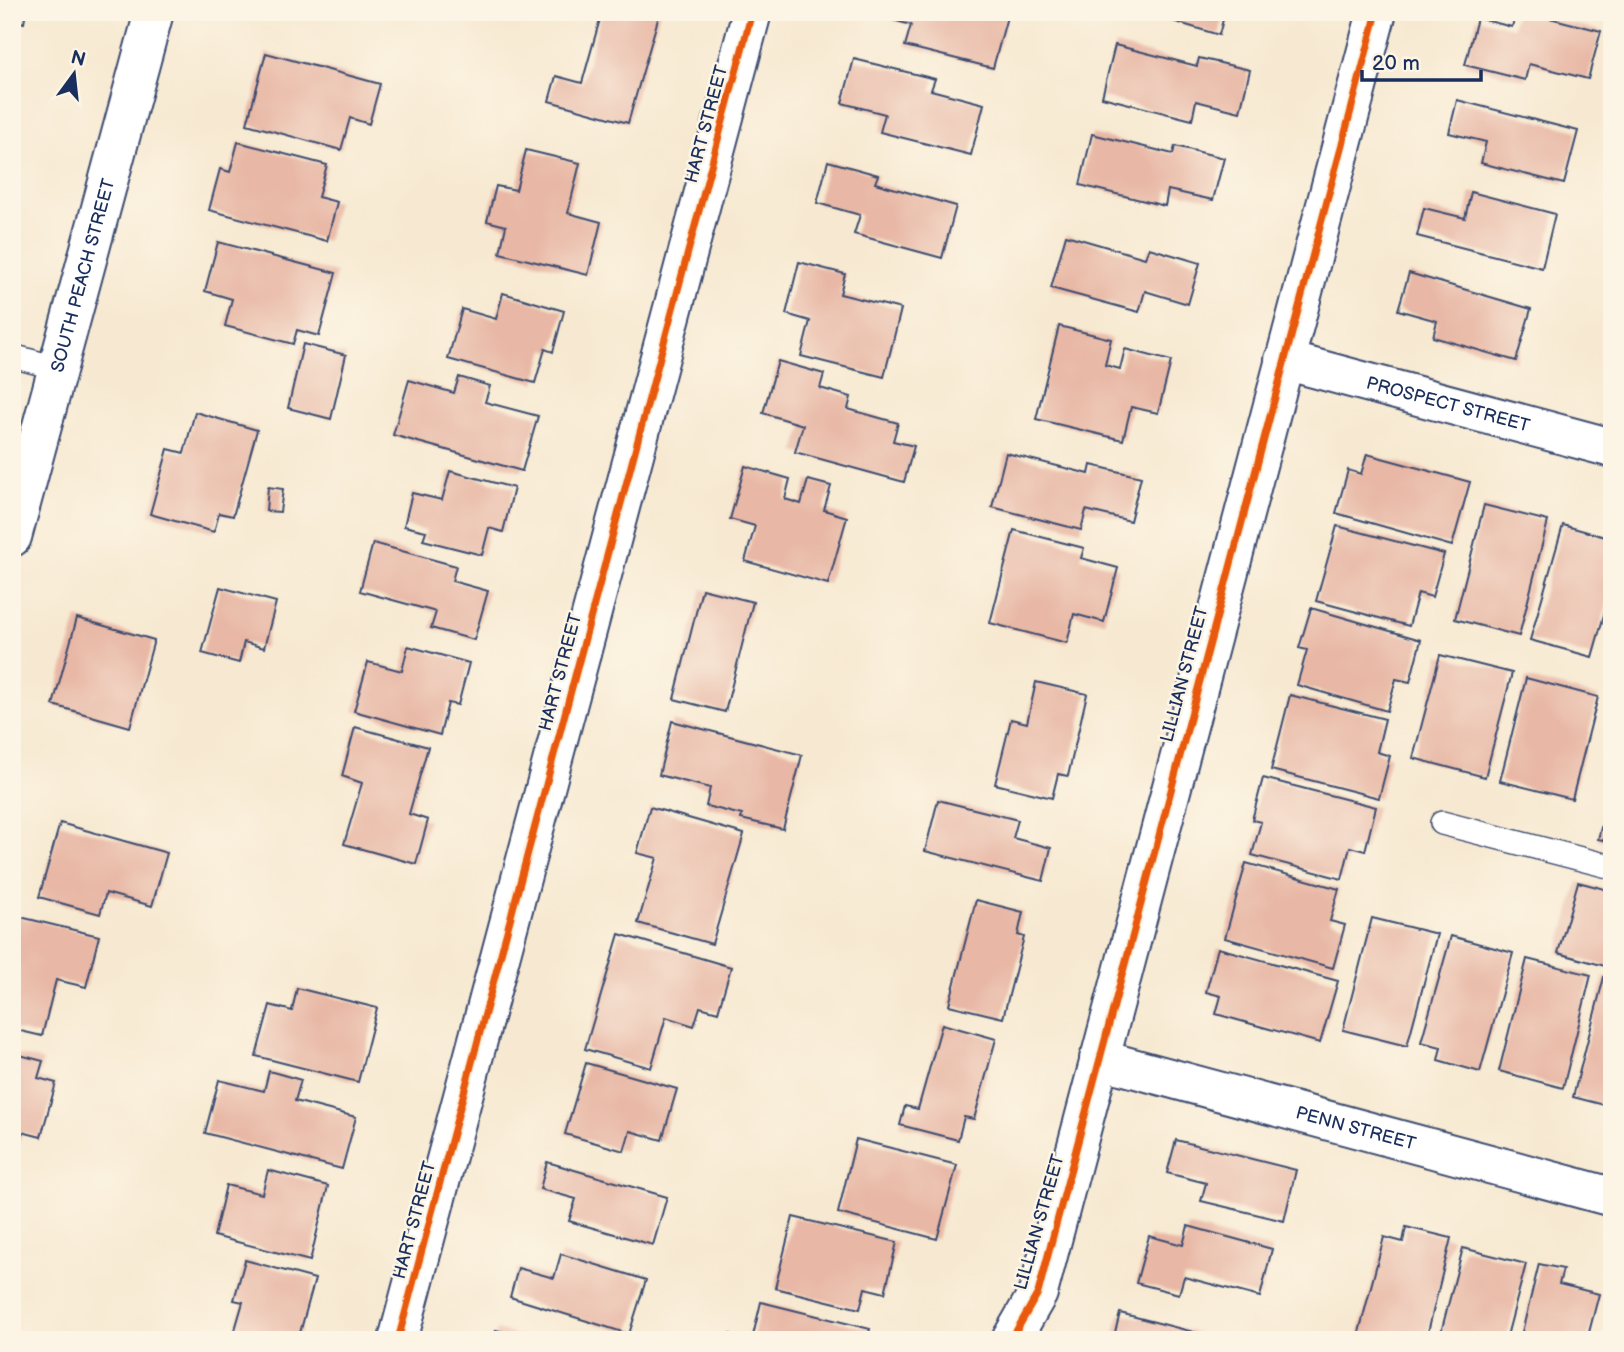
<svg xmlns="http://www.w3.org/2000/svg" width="1624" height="1352" font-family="'Balsamiq Sans',sans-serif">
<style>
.building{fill:#e8b7a5}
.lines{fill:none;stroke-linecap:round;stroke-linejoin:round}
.service-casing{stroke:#3c4b6f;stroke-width:26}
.minor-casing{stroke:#3c4b6f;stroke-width:42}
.tertiary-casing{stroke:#3c4b6f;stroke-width:42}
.service{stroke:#fff;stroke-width:23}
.minor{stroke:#fff;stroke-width:38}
.tertiary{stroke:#fff;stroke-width:38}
.cycleway-casing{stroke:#fcf5e5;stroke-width:11}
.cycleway{stroke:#e8590c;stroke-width:7}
.labels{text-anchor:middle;stroke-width:5;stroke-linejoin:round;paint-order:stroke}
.street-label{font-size:18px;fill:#1b2f5e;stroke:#fcf5e5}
</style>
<rect width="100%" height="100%" fill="#fcf5e5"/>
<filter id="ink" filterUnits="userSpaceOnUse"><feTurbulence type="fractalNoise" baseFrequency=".0143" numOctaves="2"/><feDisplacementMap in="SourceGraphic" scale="14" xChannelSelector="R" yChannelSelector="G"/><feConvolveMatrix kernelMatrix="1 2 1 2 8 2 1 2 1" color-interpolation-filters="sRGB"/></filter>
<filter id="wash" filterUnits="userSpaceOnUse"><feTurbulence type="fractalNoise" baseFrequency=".00686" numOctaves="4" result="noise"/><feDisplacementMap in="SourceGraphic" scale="28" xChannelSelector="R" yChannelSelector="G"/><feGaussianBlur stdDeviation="1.57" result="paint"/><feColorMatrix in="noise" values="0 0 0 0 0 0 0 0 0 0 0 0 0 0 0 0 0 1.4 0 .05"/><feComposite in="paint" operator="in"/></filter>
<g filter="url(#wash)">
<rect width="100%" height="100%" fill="#f7e9d1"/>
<g id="blocks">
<path class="building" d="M 12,12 L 26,12 L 24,23 L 12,20 Z
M 602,12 L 660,12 L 628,123 L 549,101 L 556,76 L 582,83 Z
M 864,12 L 1004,12 L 1008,13 L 993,68 L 905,46 L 911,25 Z
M 1143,12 L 1225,12 L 1219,35 Z
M 1516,12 L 1526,12 L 1601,31 L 1588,79 L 1529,64 L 1525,80 L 1465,65 L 1477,18 L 1512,27 Z
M 1115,45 L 1197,66 L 1199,58 L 1250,70 L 1240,112 L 1196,101 L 1192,120 L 1102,97 Z
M 266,53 L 380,84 L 369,124 L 350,118 L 341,150 L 247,124 Z
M 854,59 L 935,79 L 931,90 L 984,104 L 971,155 L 880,132 L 885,114 L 842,103 Z
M 1457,100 L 1578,131 L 1564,184 L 1481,163 L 1486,142 L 1449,133 Z
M 1092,134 L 1173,154 L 1175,146 L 1224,158 L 1213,200 L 1168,190 L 1165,206 L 1080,185 Z
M 238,142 L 327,165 L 318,197 L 337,202 L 327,241 L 209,210 L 220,169 L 230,172 Z
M 526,150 L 580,163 L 568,213 L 601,222 L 588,275 L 500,253 L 506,226 L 487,221 L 496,186 L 516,190 Z
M 828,161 L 878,175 L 875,183 L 956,206 L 942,258 L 854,234 L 860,215 L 817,203 Z
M 1471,192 L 1555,214 L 1542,268 L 1417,236 L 1424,208 L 1465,218 Z
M 1066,235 L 1145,258 L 1149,248 L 1200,263 L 1188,304 L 1145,291 L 1139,312 L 1051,288 Z
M 218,242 L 336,273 L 319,336 L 297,330 L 293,344 L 225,326 L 232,299 L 205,291 Z
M 799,262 L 845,274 L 840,294 L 901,309 L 884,377 L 801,356 L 810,321 L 786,314 Z
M 1409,273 L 1531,309 L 1516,361 L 1433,337 L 1437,321 L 1398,310 Z
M 503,293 L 564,311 L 553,352 L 545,349 L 535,383 L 448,359 L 462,309 L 496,319 Z
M 1059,326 L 1111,339 L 1105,365 L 1120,369 L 1125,349 L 1171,361 L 1158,413 L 1131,407 L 1123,440 L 1036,419 Z
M 303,344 L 346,355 L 331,419 L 288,408 Z
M 778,361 L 824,374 L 820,388 L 851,397 L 848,409 L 898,423 L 893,441 L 914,446 L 904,482 L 795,452 L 803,425 L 763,413 Z
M 459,377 L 490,386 L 485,402 L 538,416 L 522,471 L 393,435 L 409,380 L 454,393 Z
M 195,412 L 257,430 L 233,516 L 219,513 L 214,532 L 150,514 L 168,449 L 184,453 Z
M 1006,453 L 1089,474 L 1091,465 L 1141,477 L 1130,521 L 1086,510 L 1081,530 L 992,507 Z
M 1367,454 L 1470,482 L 1452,546 L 1336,513 L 1348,470 L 1361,474 Z
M 745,466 L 790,479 L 785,499 L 801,504 L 808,480 L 831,486 L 824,510 L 847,517 L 828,584 L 745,561 L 755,526 L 730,519 Z
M 450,471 L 514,488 L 503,532 L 489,528 L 482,555 L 423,540 L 426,531 L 404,526 L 412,493 L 442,500 Z
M 268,487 L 283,489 L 280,512 L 266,511 Z
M 1484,505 L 1548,521 L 1519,636 L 1455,619 Z
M 1563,525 L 1612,539 L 1612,587 L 1592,657 L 1530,640 Z
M 1337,526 L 1444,554 L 1432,597 L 1418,593 L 1409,626 L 1316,601 Z
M 1014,530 L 1084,548 L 1081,558 L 1118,568 L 1104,622 L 1074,614 L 1067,643 L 990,623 Z
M 373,543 L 456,566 L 452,581 L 488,591 L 474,640 L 431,628 L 436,612 L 360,591 Z
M 220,587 L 276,602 L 264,648 L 244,642 L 239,663 L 202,653 Z
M 702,589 L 753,602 L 725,712 L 674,699 Z
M 1311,608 L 1421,640 L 1410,682 L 1396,679 L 1387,711 L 1297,685 L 1307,650 L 1299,648 Z
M 77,618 L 154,640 L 130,727 L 53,705 Z
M 408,646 L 469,663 L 458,705 L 448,703 L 440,735 L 354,711 L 368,662 L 402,671 Z
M 1440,655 L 1512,673 L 1485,777 L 1413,758 Z
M 1526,678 L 1598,697 L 1572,799 L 1500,781 Z
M 1036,682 L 1087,694 L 1068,776 L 1058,774 L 1052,798 L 995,784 L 1011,719 L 1027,723 Z
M 1290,695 L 1385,719 L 1377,752 L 1390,756 L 1379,798 L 1271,770 Z
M 672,721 L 802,755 L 783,829 L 741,819 L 742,815 L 706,806 L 710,788 L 659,775 Z
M 355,727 L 428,747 L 409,814 L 428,820 L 416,864 L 344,844 L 362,783 L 342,776 Z
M 1263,778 L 1376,807 L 1365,851 L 1350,847 L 1342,879 L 1252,855 L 1261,822 L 1252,820 Z
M 1611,791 L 1612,791 L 1612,842 L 1598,839 Z
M 938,800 L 1018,820 L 1013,838 L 1051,848 L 1043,881 L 925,851 Z
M 650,807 L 744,834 L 712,944 L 638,923 L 657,858 L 637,853 Z
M 60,823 L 167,853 L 152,906 L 106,893 L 100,914 L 39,897 Z
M 1246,863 L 1339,889 L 1330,921 L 1345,925 L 1333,968 L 1225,938 Z
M 1578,882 L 1612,891 L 1612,968 L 1558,953 Z
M 976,900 L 1023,912 L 1018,935 L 1024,937 L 1003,1018 L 949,1005 Z
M 12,915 L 99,936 L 86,987 L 56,980 L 42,1036 L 12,1029 Z
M 1372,918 L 1437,934 L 1407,1046 L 1343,1030 Z
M 619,934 L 731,967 L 718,1012 L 700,1007 L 694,1026 L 666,1017 L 651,1068 L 585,1049 Z
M 1451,936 L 1513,953 L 1480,1072 L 1438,1060 L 1441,1047 L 1421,1042 Z
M 1218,948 L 1338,981 L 1320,1043 L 1216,1014 L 1221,996 L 1206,992 Z
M 1527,959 L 1591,975 L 1563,1088 L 1499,1071 Z
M 1604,977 L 1612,979 L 1612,1107 L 1573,1097 Z
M 297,988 L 377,1008 L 358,1082 L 256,1056 L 270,1005 L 292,1011 Z
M 942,1024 L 996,1039 L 974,1119 L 964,1117 L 958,1140 L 900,1125 L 905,1106 L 918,1109 Z
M 12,1053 L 43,1061 L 38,1078 L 56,1083 L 41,1137 L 22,1132 L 13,1163 Z
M 586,1063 L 677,1089 L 662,1140 L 630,1131 L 624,1151 L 565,1134 Z
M 269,1071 L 301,1080 L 295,1101 L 356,1117 L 342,1169 L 205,1133 L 219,1080 L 264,1091 Z
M 856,1139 L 957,1165 L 937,1239 L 838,1213 Z
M 1176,1140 L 1296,1170 L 1284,1221 L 1201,1201 L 1206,1183 L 1167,1173 Z
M 547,1162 L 667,1197 L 653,1245 L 569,1221 L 576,1199 L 540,1189 Z
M 268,1170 L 328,1186 L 310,1261 L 214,1236 L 226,1185 L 262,1194 Z
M 793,1217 L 897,1242 L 885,1293 L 865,1288 L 860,1309 L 775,1288 Z
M 1188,1226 L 1272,1249 L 1260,1297 L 1184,1277 L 1179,1294 L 1136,1283 L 1149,1236 L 1183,1245 Z
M 1406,1227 L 1451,1238 L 1426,1340 L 1357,1340 L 1384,1237 L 1403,1242 Z
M 1463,1248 L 1526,1264 L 1506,1340 L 1439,1340 Z
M 561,1254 L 646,1280 L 629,1334 L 510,1297 L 518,1268 L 554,1278 Z
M 245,1260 L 315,1279 L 298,1340 L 232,1340 L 243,1302 L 234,1300 Z
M 1539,1264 L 1563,1269 L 1559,1284 L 1599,1294 L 1587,1340 L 1520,1340 Z
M 761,1302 L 870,1329 L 867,1340 L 752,1340 Z
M 1120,1313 L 1201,1334 L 1199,1340 L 1113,1340 Z
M 496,1330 L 532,1339 L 532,1340 L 494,1340 Z
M 729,1334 L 750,1339 L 750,1340 L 727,1340 Z"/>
</g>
</g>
<g filter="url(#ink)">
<use href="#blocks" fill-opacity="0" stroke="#3c4b6f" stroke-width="2"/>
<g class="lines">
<g class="service-casing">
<path id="service" d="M 12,356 L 57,368
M 1442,823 L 1612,867"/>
</g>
<g class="minor-casing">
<g id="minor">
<path id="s1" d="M 1284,360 L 1612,448"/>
<path id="s2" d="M 1099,1059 L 1612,1197"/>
<path d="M 398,1340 L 752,12"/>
<path d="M 1011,1340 L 1038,1293 L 1377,12"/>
</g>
</g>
<g class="tertiary-casing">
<g id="tertiary">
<path id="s3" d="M 12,537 L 154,12"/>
</g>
</g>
<use href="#service" class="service"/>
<use href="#minor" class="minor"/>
<use href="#tertiary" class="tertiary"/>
<g class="cycleway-casing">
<path id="cycleway" d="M 398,1340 L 752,12
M 1011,1340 L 1038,1293 L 1377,12"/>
</g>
<use href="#cycleway" class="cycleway"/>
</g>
</g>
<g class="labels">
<g class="street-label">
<text transform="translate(706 124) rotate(-75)" y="6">HART STREET</text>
<text dy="6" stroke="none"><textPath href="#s3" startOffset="271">SOUTH PEACH STREET</textPath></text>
<text dy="6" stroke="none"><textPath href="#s1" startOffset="170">PROSPECT STREET</textPath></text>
<text transform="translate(560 672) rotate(-75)" y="6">HART STREET</text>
<text transform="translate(1184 674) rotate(-75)" y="6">LILLIAN STREET</text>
<text dy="6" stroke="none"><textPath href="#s2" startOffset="266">PENN STREET</textPath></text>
<text transform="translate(414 1220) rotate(-75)" y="6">HART STREET</text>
<text transform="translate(1039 1222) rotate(-74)" y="6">LILLIAN STREET</text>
</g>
</g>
<rect width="1624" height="1352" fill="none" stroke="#fcf5e5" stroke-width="42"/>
<g transform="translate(74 74) rotate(15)" stroke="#fcf5e5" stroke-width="5" paint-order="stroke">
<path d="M0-5L12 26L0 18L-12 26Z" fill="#1b2f5e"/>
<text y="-10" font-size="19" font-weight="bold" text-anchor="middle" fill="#1b2f5e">N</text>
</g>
<path d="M1362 70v10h119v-10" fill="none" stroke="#1b2f5e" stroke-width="3.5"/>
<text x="1372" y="70" font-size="21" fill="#1b2f5e" stroke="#fcf5e5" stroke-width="5" paint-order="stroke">20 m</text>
</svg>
